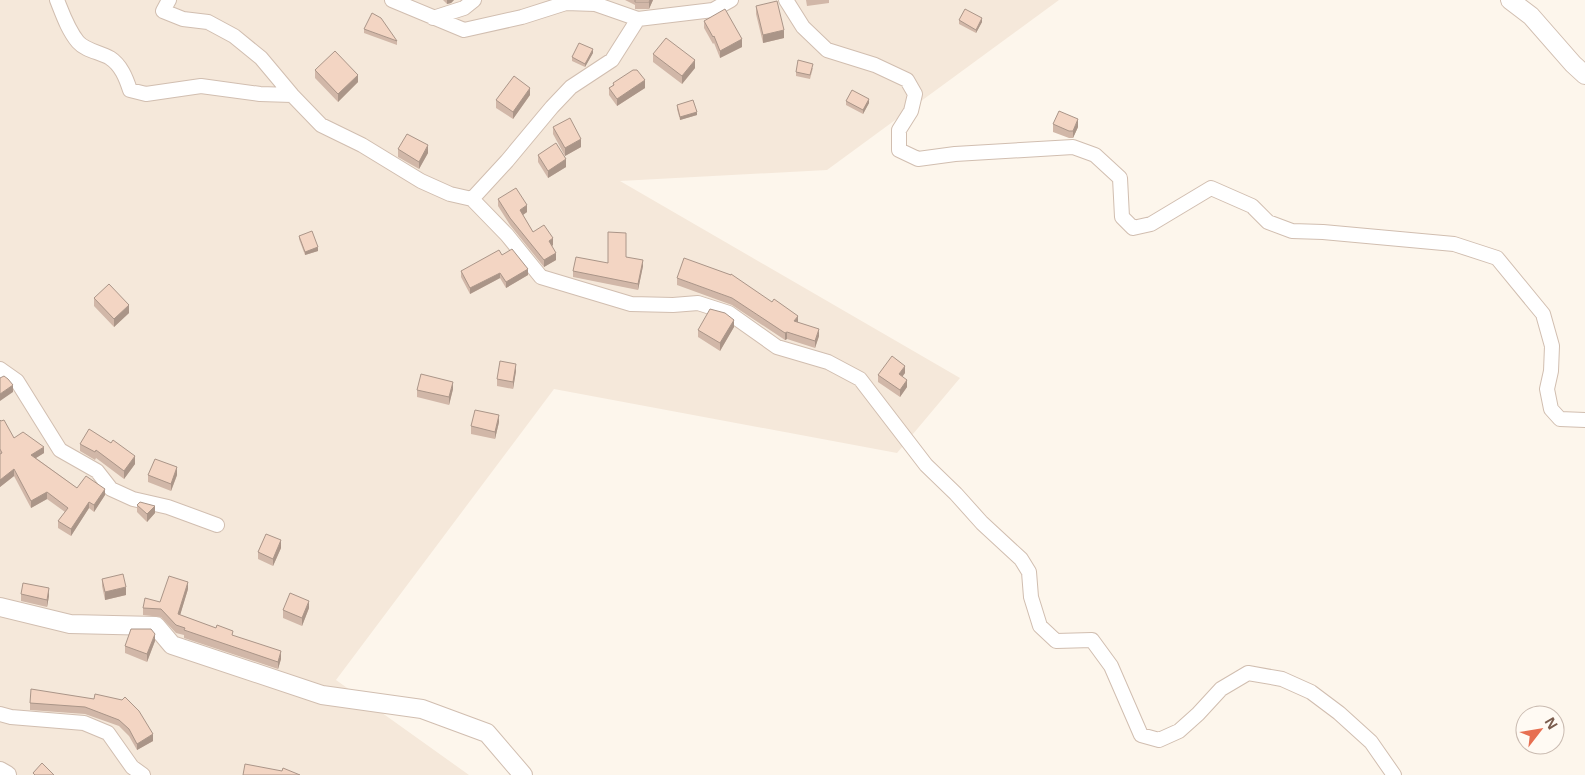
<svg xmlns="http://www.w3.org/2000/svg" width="1585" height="775" font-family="'Noto Sans',sans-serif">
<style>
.residential{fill:#f5e8da}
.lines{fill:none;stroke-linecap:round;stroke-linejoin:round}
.minor-casing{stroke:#d1beb0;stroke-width:16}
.tertiary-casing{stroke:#d1beb0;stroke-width:20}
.minor{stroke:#fff;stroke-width:14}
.tertiary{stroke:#fff;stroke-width:18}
.wall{fill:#d1b7a8}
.shaded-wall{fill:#aa9588}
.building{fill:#f3d5c3;stroke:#aa9588}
</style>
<rect width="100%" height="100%" fill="#fdf6ec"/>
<path class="residential" d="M 0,0 L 1059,0 L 827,170 L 620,181 L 960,378 L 897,453 L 554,389 L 336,680 L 469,775 L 0,775 Z"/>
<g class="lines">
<g class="minor-casing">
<path id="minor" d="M 57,0 C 63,15 68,30 78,42 C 86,51 100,52 110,58 C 121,65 126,78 130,90 L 146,94 L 201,86 L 260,94 L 292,95
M 169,0 L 163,11 L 183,19 L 208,22 L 234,36 L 261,58 L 292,95 L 321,125 L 362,145 L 421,181 L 450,194 L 472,199 L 507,235 L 541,277 L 631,304 L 673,305 L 698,303 L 729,313 L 777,347 L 828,362 L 860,379 L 926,465 L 956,494 L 982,523 L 1021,559 L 1029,572 L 1031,597 L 1040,626 L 1056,641 L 1092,640 L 1111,666 L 1141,735 L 1159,740 L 1179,731 L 1198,714 L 1221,689 L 1248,673 L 1282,679 L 1311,692 L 1339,713 L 1371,742 L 1394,775
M 392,0 L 464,30 L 522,17 L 566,3 L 595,4 L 638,19 L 713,10 L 731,0
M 786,0 L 803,27 L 827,50 L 875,65 L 907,80 L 915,94 L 911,111 L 899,130 L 899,150 L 918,159 L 955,154 L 1073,147 L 1095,155 L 1120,178 L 1122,217 L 1133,228 L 1151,224 L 1211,188 L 1252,206 L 1268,222 L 1292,231 L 1323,232 L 1454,244 L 1497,258 L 1543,314 L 1552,346 L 1551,371 L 1547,389 L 1551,409 L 1560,419 L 1585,420
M 433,18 L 464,8 L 474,0
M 472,199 L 507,161 L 552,107 L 571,87 L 612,60 L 638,19
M 0,369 L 17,381 L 60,450 L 97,471 L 111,489 L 133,499 L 168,507 L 217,525
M 0,714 L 11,717 L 84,723 L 108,733 L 132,767 L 143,775"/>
</g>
<g class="tertiary-casing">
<path id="tertiary" d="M 1510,0 L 1531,16 L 1573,64 L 1585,75
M 0,607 L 70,624 L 156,626 L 172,645 L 322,695 L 422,709 L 487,733 L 523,775
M 0,771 L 7,775"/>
</g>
<use href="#minor" class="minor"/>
<use href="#tertiary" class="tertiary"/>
</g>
<path class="wall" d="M 443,0 L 454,0 L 451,3 L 447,4 Z
M 625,0 L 653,0 L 649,9 L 635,9 L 635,5 Z
M 806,0 L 829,0 L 829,3 L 807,6 Z
M 756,6 L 784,38 L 763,43 L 756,14 Z
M 959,20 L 982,22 L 976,33 L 959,24 Z
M 704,21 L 742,47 L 720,58 L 714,43 L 713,44 L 704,28 Z
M 364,29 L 397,41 L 397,45 L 364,33 Z
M 593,53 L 585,67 L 572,61 L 572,57 Z
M 653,54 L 695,68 L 682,84 L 653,62 Z
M 813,68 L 810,79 L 796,76 L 796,72 Z
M 315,70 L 358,82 L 338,102 L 315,78 Z
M 613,83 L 645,88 L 617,106 L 609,95 L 609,88 L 613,85 Z
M 530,95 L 513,119 L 496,108 L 496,100 Z
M 846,101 L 869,103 L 863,114 L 846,105 Z
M 677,105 L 697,115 L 680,120 L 677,109 Z
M 1053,124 L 1078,127 L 1073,138 L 1069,138 L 1053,132 Z
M 553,127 L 581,147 L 565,156 L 553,134 Z
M 398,149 L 428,153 L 419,169 L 398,157 Z
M 538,155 L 566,167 L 548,178 L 538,162 Z
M 498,199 L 527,212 L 523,215 L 533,232 L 553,245 L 552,246 L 556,260 L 544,267 L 510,225 L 498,206 Z
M 299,236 L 318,251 L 305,255 L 299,239 Z
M 502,255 L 528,275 L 506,288 L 500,278 L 470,294 L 461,277 L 461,271 Z
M 626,257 L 643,266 L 638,290 L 573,277 L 573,271 L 608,263 Z
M 677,278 L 798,322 L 819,336 L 815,348 L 787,339 L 785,340 L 732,305 L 677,285 Z
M 94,298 L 129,313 L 114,327 L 94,306 Z
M 734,327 L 720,351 L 698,337 L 698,330 Z
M 516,371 L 513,389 L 497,386 L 497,379 Z
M 905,373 L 902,377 L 907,387 L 900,397 L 878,382 L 878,375 Z
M 453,389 L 449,405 L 417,397 L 417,390 Z
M 0,420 L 14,438 L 44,453 L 36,458 L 77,488 L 105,495 L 94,512 L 89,508 L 71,536 L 58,528 L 58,521 L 65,512 L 47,499 L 31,508 L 14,476 L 0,487 Z
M 499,422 L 495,439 L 471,434 L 471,426 Z
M 80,444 L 135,464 L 124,479 L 96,458 L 95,460 L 80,451 Z
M 148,475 L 177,475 L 171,491 L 148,482 Z
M 137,505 L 155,513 L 147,522 L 137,512 Z
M 281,548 L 273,566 L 258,559 L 258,552 Z
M 102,579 L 126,595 L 105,600 L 102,586 Z
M 188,589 L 180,615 L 233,636 L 281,659 L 278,669 L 184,638 L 184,635 L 176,633 L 161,617 L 143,615 L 143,608 L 160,602 Z
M 21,594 L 49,596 L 47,607 L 21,601 Z
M 309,608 L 302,626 L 283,618 L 283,610 Z
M 155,641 L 147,662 L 125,653 L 125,646 Z
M 94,699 L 153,741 L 137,750 L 129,736 L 119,726 L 85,714 L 30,710 L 30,703 Z"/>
<path class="shaded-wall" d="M 447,0 L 454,0 L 451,3 L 447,4 Z
M 650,0 L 653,0 L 649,9 L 649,2 Z
M 982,18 L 982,22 L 976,33 L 976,30 Z
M 784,30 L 784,38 L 763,43 L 763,35 Z
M 742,39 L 742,47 L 720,58 L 720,51 Z
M 593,49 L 593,53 L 585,67 L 585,64 Z
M 695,60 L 695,68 L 682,84 L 682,76 Z
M 358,75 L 358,82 L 338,102 L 338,94 Z
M 645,80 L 645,88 L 617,106 L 617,99 Z
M 530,88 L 530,95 L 513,119 L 513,112 Z
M 869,99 L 869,103 L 863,114 L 863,110 Z
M 697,112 L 697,115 L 680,120 L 680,117 Z
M 1078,119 L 1078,127 L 1073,138 L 1073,131 Z
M 581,139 L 581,147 L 565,156 L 565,148 Z
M 428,145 L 428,153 L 419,169 L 419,162 Z
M 566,159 L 566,167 L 548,178 L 548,171 Z
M 527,205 L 527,212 L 520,217 L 520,210 Z
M 553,238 L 553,245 L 549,248 L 549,241 Z
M 318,247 L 318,251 L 305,255 L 305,252 Z
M 556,253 L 556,260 L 544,267 L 544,260 Z
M 643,260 L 643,266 L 638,290 L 638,284 Z
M 528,269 L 528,275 L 506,288 L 506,282 Z
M 500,273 L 500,278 L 470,294 L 470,288 Z
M 129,305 L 129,313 L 114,327 L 114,319 Z
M 798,316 L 798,323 L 794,321 Z
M 734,320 L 734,327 L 720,351 L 720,343 Z
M 819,329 L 819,336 L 815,348 L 815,341 Z
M 787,332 L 787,339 L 785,340 L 785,333 Z
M 516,364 L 516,371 L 513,389 L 513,382 Z
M 905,366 L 905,373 L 899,381 L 899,374 Z
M 907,380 L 907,387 L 900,397 L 900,390 Z
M 453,382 L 453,389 L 449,405 L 449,397 Z
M 13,385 L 13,392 L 0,401 L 0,394 Z
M 499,415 L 499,422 L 495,439 L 495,432 Z
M 44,447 L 44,453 L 31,461 L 31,455 Z
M 135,456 L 135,464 L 124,479 L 124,471 Z
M 177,467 L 177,475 L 171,491 L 171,484 Z
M 14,469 L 14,476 L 0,487 L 0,480 Z
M 105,489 L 105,495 L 94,512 L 94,505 Z
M 47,492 L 47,499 L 31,508 L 31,501 Z
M 89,502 L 89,508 L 71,536 L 71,529 Z
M 155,506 L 155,513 L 147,522 L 147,514 Z
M 281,540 L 281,548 L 273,566 L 273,559 Z
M 188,582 L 188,589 L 178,622 L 178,614 Z
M 126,587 L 126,595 L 105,600 L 105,592 Z
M 49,588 L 49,596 L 47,607 L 47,600 Z
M 309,601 L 309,608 L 302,626 L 302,618 Z
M 155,634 L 155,641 L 147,662 L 147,654 Z
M 281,651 L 281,659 L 278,669 L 278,662 Z
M 153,734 L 153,741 L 137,750 L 137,744 Z"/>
<path class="building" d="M 635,0 L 650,0 L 649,2 L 635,2 Z
M 777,1 L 784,30 L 763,35 L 756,6 Z
M 725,9 L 742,39 L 720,51 L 714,36 L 713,37 L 704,21 Z
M 965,9 L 982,18 L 976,30 L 959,20 Z
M 372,13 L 381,18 L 397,41 L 364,29 Z
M 666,38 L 695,60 L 682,76 L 653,54 Z
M 579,43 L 593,49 L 585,64 L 572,57 Z
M 335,51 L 358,75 L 338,94 L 315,70 Z
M 798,60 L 813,64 L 810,75 L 796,72 Z
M 633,70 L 637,70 L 645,80 L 617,99 L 609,88 L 614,85 L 613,83 Z
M 514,76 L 530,88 L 513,112 L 496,100 Z
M 852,90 L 869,99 L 863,110 L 846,101 Z
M 693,100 L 697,112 L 680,117 L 677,105 Z
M 1059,111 L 1078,119 L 1073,131 L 1069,131 L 1053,124 Z
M 570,118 L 581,139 L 565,148 L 553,127 Z
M 407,134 L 428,145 L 419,162 L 398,149 Z
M 556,143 L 566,159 L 548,171 L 538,155 Z
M 516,188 L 527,205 L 520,210 L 533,232 L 544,225 L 553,238 L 549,241 L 556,253 L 544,260 L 510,218 L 498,199 Z
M 312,231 L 318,247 L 305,252 L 299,236 Z
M 608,232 L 626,233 L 626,257 L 643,260 L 638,284 L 573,271 L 576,257 L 608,263 Z
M 512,249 L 528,269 L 506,282 L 500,273 L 470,288 L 461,271 L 499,250 L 502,255 Z
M 684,258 L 731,275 L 731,274 L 772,302 L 774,299 L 798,316 L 794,321 L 819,329 L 815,341 L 787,332 L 785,333 L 732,298 L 677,278 Z
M 109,284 L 129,305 L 114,319 L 94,298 Z
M 710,309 L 725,313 L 734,320 L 720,343 L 698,330 Z
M 892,356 L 905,366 L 899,374 L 907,380 L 900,390 L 878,375 Z
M 500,361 L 516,364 L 513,382 L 497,379 Z
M 421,374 L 453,382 L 449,397 L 417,390 Z
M 4,376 L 8,379 L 13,385 L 0,394 L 0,378 Z
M 475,410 L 499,415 L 495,432 L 471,426 Z
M 0,420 L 1,421 L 4,420 L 14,438 L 23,432 L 44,447 L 31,455 L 77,488 L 86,476 L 105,489 L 94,505 L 89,502 L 71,529 L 58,521 L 68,508 L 47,492 L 31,501 L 14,469 L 0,480 L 0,454 L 2,453 L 0,449 Z
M 89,429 L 111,443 L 113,440 L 135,456 L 124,471 L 96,450 L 95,452 L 80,444 Z
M 155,459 L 177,467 L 171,484 L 148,475 Z
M 140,502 L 155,506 L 147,514 L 137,505 Z
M 266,534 L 281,540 L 273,559 L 258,552 Z
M 123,574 L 126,587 L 105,592 L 102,579 Z
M 169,576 L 188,582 L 178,614 L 216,628 L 217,625 L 233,631 L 232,635 L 281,651 L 278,662 L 184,630 L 185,628 L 176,625 L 161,609 L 143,608 L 145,598 L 160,602 Z
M 23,583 L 49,588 L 47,600 L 21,594 Z
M 290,593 L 309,601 L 302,618 L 283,610 Z
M 131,629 L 151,629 L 155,634 L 147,654 L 125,646 Z
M 31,689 L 94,699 L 95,694 L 122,700 L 125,697 L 139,711 L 153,734 L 137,744 L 129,729 L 119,720 L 85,707 L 30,703 Z
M 42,763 L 54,775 L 35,775 L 33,773 Z
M 245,764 L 282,771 L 283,768 L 300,775 L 243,775 Z"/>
<g transform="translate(1540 730) rotate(59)"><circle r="24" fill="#fffaf3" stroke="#cabbb1"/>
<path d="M0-4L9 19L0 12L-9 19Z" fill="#e76f51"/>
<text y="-8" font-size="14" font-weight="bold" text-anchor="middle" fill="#7a5c4d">N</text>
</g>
</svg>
